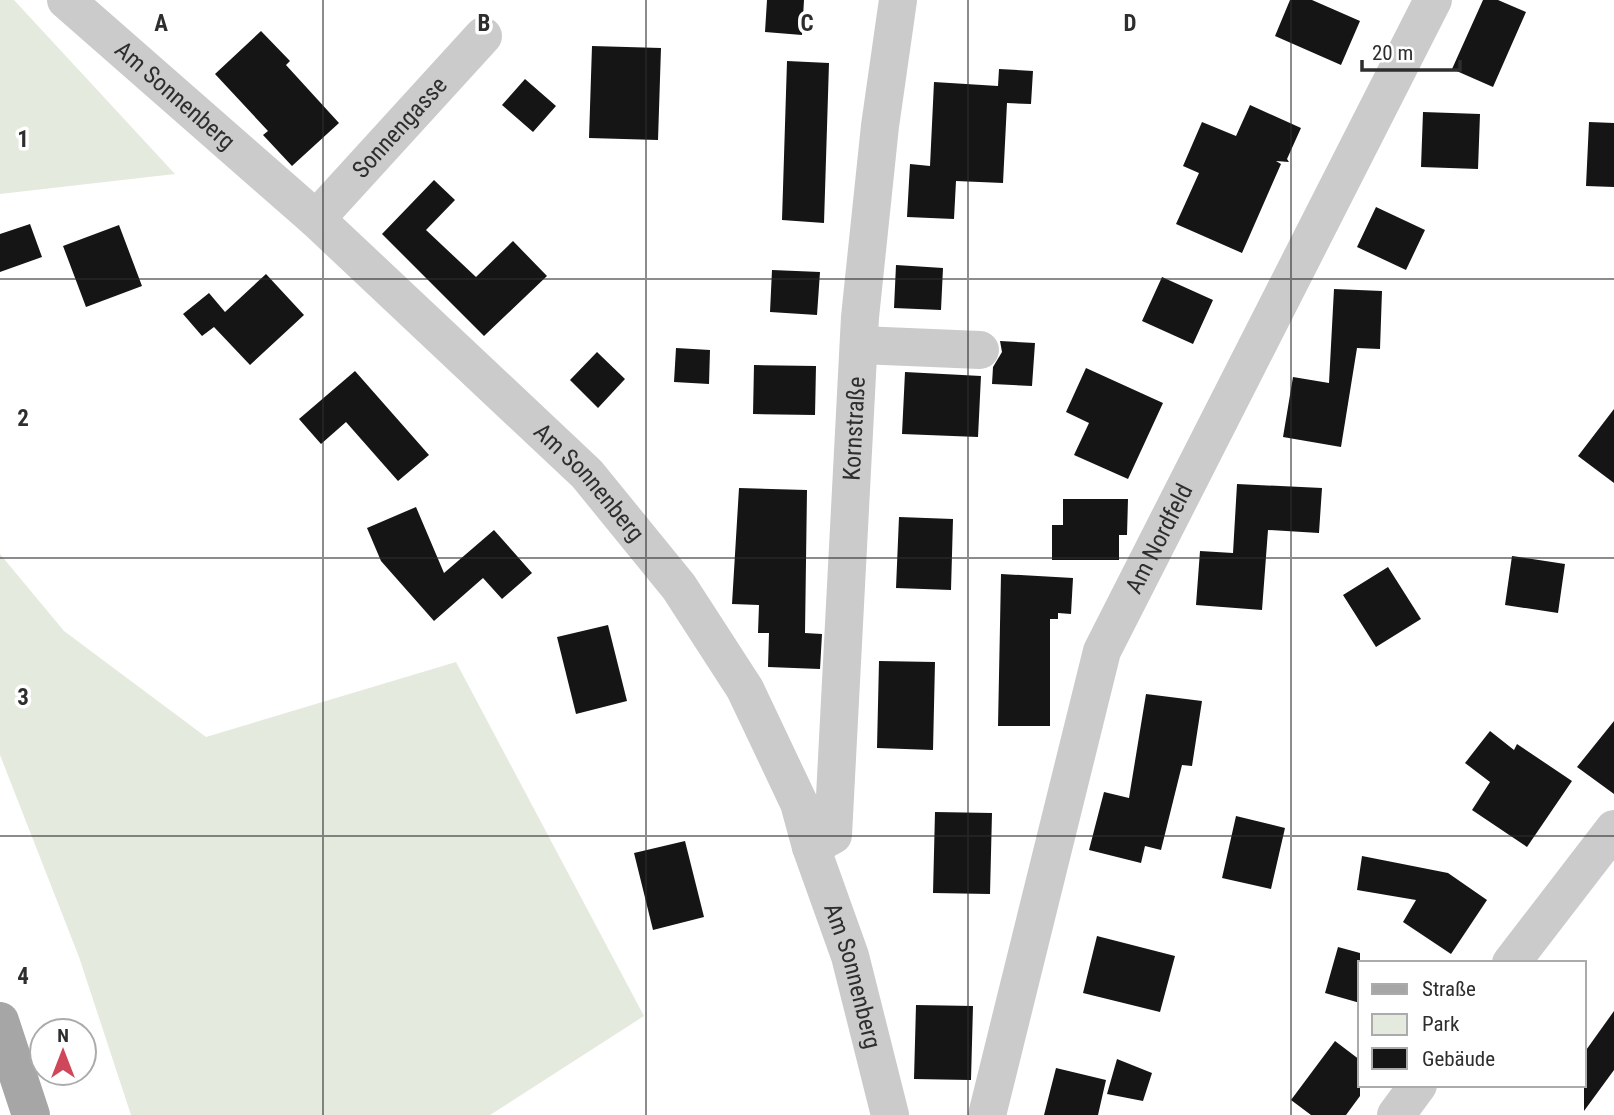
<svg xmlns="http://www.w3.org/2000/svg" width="1614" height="1115" font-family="'Roboto Condensed',sans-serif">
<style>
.green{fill:#e5eade}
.building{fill:#151515}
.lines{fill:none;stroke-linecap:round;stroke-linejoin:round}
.minor{stroke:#cbcbcb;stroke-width:38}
.major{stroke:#a6a6a6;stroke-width:38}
.grid{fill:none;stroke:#2e2e2e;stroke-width:2;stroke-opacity:0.55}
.labels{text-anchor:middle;stroke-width:7;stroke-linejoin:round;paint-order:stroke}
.street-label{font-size:24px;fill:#2e2e2e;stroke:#fff}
.grid-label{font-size:23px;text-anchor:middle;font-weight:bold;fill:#2e2e2e;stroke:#fff;stroke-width:7;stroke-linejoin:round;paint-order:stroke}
</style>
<rect width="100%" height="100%" fill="#fff"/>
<path class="green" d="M 0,0 L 14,0 L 175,174 L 0,194 Z
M 0,554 L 64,631 L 206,737 L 456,662 L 644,1016 L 490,1115 L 131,1115 L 79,957 L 0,755 Z"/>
<path class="building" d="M 767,0 L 804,0 L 802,35 L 765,32 Z
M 1290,0 L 1312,0 L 1360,21 L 1341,65 L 1275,36 Z
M 1483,0 L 1498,0 L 1526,12 L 1493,87 L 1452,69 Z
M 261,31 L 290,61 L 286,65 L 339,123 L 292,166 L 263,135 L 268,131 L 215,74 Z
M 592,46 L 661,48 L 658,140 L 589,138 Z
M 787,61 L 829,63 L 824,223 L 782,220 Z
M 999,69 L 1033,71 L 1031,104 L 1007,103 L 1003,183 L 956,181 L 954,219 L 907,217 L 910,164 L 930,166 L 934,82 L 998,86 Z
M 525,79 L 556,106 L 533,132 L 502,105 Z
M 1250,105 L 1301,128 L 1287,159 L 1289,162 L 1276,161 L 1281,164 L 1242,253 L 1176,224 L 1199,173 L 1183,166 L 1202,122 L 1236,136 Z
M 1423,112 L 1480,114 L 1478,169 L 1421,167 Z
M 1589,122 L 1614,123 L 1614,187 L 1586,186 Z
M 434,180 L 455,200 L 426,230 L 476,277 L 513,241 L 547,276 L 484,336 L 382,234 Z
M 1376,207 L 1425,230 L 1406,270 L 1357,247 Z
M 30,224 L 42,257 L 0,272 L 0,234 Z
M 119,225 L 142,286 L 86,307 L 63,246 Z
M 896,265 L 943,268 L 941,310 L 894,308 Z
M 772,270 L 820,272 L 817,315 L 770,312 Z
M 266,274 L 304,315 L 250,365 L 214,327 L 202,336 L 183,314 L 209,293 L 225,312 Z
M 1162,277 L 1213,300 L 1193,344 L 1142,321 Z
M 1334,289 L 1382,291 L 1380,349 L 1357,348 L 1341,447 L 1283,437 L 1293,377 L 1329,383 Z
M 1000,341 L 1035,343 L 1032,386 L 992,384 L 993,367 L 1002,352 Z
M 676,348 L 710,350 L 709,384 L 674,382 Z
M 597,352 L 625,379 L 598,408 L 570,380 Z
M 754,365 L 816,366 L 815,415 L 753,414 Z
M 1086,368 L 1163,403 L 1128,479 L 1074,455 L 1089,423 L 1066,412 Z
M 355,371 L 429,455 L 398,481 L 346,422 L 321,444 L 299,419 Z
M 905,372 L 981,376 L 978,437 L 902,434 Z
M 1614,409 L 1614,483 L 1578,456 Z
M 1237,484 L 1322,488 L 1319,533 L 1268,530 L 1262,610 L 1196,605 L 1200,551 L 1233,553 Z
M 739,488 L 807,490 L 805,633 L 822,634 L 820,669 L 768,667 L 769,633 L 758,633 L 759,605 L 732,604 Z
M 1063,499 L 1128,499 L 1127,535 L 1119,535 L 1119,560 L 1052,560 L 1052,525 L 1063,525 Z
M 416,507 L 444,573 L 494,530 L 532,573 L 502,599 L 483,578 L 434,621 L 381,561 L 367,528 Z
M 899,517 L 953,519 L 951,590 L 896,588 Z
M 1512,556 L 1565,564 L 1558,613 L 1505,605 Z
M 1388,567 L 1421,619 L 1376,647 L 1343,595 Z
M 1001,574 L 1073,578 L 1071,614 L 1058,613 L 1058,619 L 1050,619 L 1050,726 L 998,726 Z
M 608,625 L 627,701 L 576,714 L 557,637 Z
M 879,661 L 935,662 L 933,750 L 877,748 Z
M 1146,694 L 1202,701 L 1192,766 L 1182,765 L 1161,850 L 1145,846 L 1141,863 L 1089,850 L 1104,792 L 1129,798 Z
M 1614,721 L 1614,794 L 1577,767 Z
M 1490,731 L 1514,750 L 1517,744 L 1572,781 L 1527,847 L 1472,810 L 1490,782 L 1465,763 Z
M 935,812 L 992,813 L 990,894 L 933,893 Z
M 1236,816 L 1285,828 L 1271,889 L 1222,878 Z
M 685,841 L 704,917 L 653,930 L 634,853 Z
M 1362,856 L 1448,873 L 1487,900 L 1451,954 L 1403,922 L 1416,900 L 1357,890 Z
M 1097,936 L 1175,956 L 1160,1012 L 1083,993 Z
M 1338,947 L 1360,953 L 1360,1003 L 1325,993 Z
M 916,1005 L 973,1006 L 971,1080 L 914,1079 Z
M 1614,1011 L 1614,1070 L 1584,1111 L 1584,1053 Z
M 1335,1041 L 1360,1060 L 1360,1096 L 1346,1115 L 1311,1115 L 1291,1100 Z
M 1117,1059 L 1152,1073 L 1143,1101 L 1107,1094 Z
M 1056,1068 L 1106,1080 L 1098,1115 L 1044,1115 Z"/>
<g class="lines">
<g class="minor">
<path id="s1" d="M 66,0 L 316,219 L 587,474 L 679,587 L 745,689 L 799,803 L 811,847 L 850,956 L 890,1115"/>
<path id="s2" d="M 316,219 L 483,36"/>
<path d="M 860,345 L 980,350"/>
<path id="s3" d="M 811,847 L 833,835 L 860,317 L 880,126 L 898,0"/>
<path d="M 1511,963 L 1614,829"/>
<path id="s4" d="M 987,1115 L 1102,651 L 1433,0"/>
<path d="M 1396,1115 L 1418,1085"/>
</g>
<path class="major" d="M 0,1021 L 31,1115"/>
</g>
<path class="grid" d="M 323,0 L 323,1115M 646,0 L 646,1115M 968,0 L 968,1115M 1291,0 L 1291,1115M 0,279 L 1614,279M 0,558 L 1614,558M 0,836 L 1614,836"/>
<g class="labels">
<g class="street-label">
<text dy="8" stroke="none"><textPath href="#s1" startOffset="145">Am Sonnenberg</textPath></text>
<text dy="8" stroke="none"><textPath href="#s2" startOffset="124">Sonnengasse</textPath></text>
<text dy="8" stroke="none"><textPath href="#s3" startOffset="432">Kornstraße</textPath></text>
<text dy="8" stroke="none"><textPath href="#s1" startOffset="712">Am Sonnenberg</textPath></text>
<text dy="8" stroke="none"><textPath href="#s4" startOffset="604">Am Nordfeld</textPath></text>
<text dy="8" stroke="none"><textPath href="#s1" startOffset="1279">Am Sonnenberg</textPath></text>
</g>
</g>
<g class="grid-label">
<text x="161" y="31">A</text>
<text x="484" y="31">B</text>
<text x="807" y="31">C</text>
<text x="1130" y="31">D</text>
<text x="23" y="147">1</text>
<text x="23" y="426">2</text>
<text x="23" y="705">3</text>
<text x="23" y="984">4</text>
</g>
<rect x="1358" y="961" width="228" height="126" fill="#ffffff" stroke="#ababab" stroke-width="2"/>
<rect x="1372" y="984" width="35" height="10" fill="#a6a6a6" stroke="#ababab" stroke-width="2"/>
<text x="1422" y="996" font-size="21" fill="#2e2e2e">Straße</text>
<rect x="1372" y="1014" width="35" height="21" fill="#e5eade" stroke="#ababab" stroke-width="2"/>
<text x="1422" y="1031" font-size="21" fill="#2e2e2e">Park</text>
<rect x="1372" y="1048" width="35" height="21" fill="#151515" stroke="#ababab" stroke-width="2"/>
<text x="1422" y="1066" font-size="21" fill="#2e2e2e">Gebäude</text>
<g transform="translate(63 1052)"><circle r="33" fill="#ffffff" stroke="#ababab" stroke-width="2"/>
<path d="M0-5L12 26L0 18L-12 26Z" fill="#cf475b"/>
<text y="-10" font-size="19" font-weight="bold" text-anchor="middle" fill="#2e2e2e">N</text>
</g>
<path d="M1362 60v10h98v-10" fill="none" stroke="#2e2e2e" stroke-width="3.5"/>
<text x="1372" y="60" font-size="21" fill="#2e2e2e" stroke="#ffffff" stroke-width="5" paint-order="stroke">20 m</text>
</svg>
